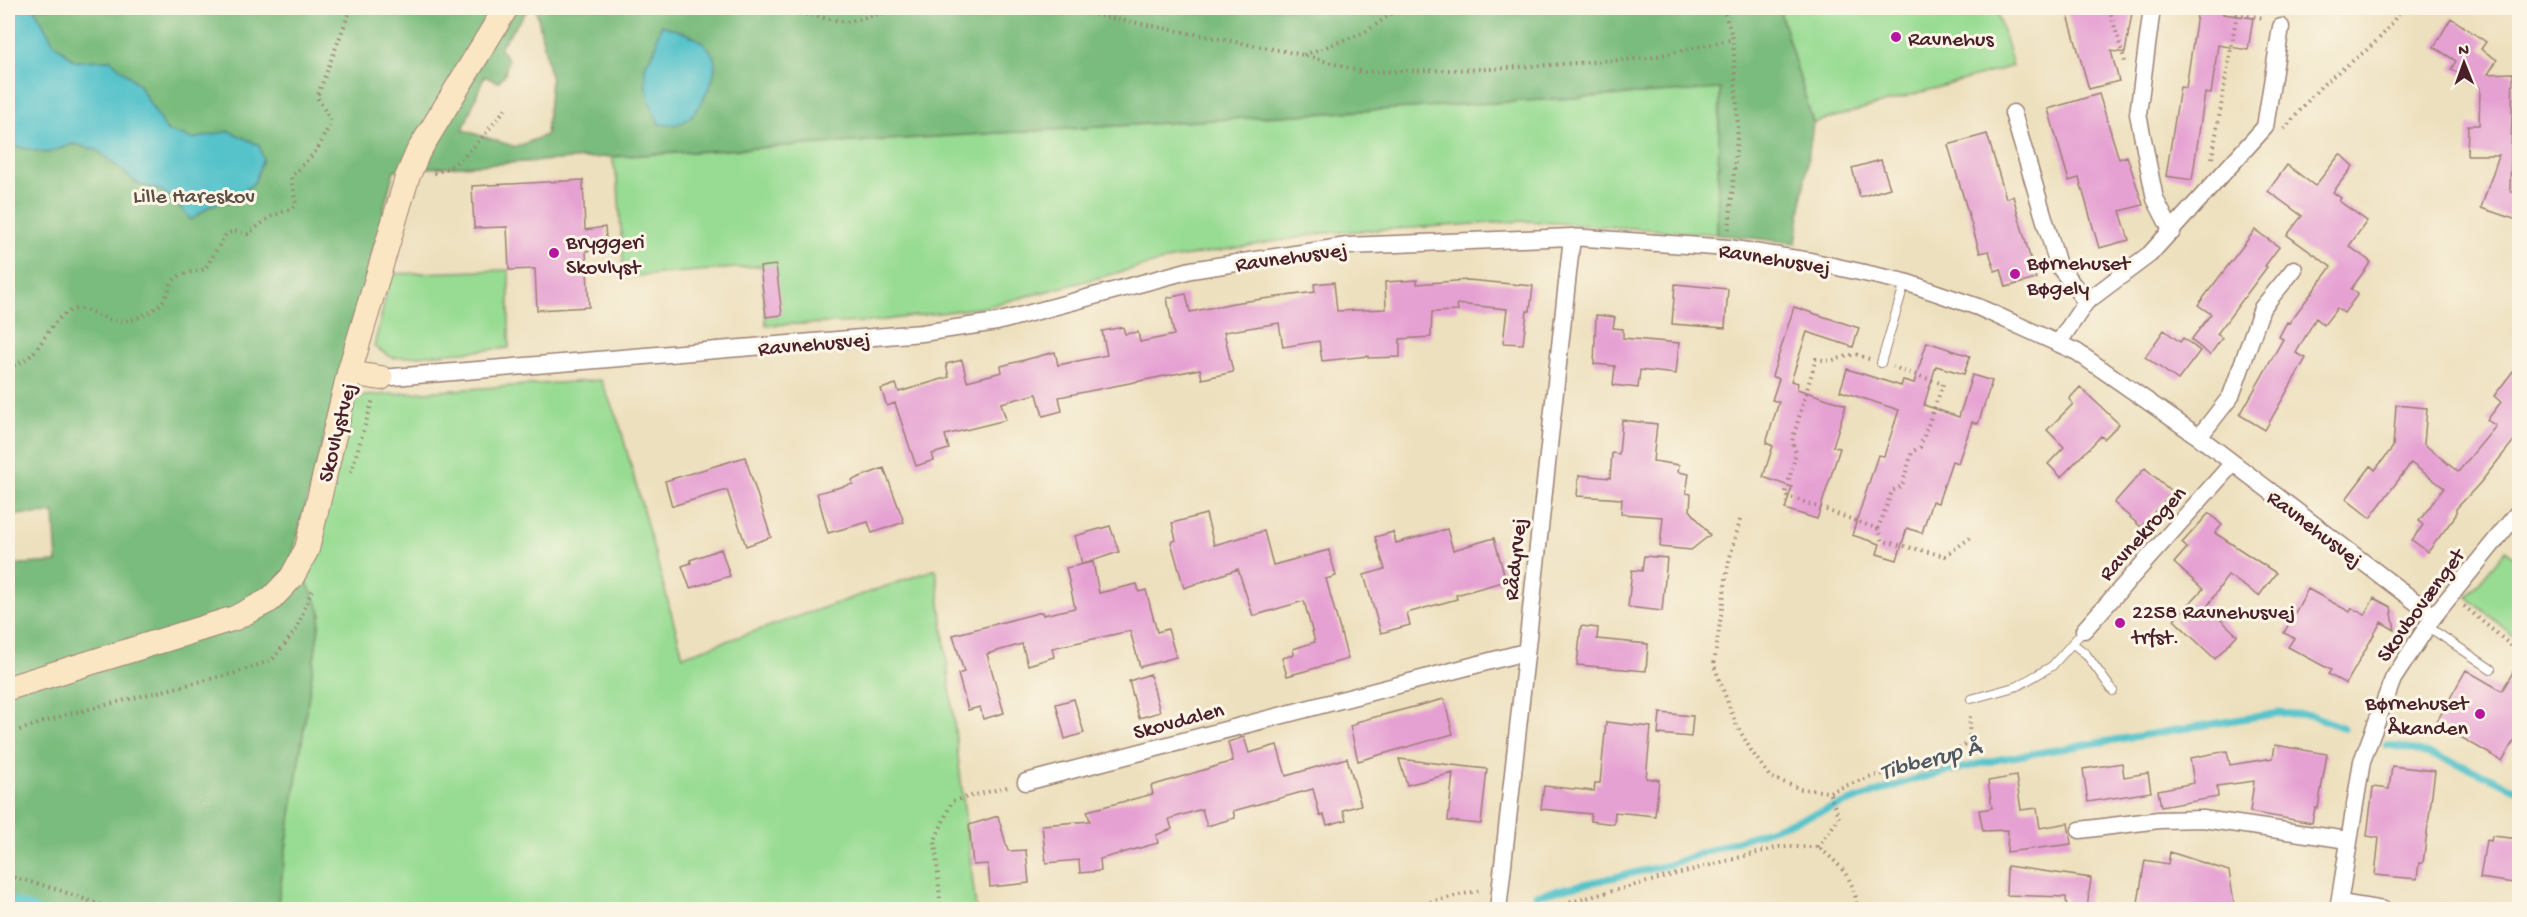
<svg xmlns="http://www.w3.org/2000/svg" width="2527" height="917" font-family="'Gochi Hand',sans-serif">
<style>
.green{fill:#98dc93;stroke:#717e5f;stroke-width:1.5}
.forest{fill:#7abc7d;stroke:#626e54;stroke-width:1.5;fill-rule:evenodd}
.water{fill:#56c3cb;stroke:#50717b;stroke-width:1.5}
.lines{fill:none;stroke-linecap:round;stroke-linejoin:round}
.stream{stroke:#56c3cb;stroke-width:7}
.building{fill:#e6a1d3}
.lane-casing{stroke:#9c8074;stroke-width:10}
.street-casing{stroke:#9c8074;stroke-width:19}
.secondary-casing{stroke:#9c8074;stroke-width:26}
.path{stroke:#9c8074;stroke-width:4;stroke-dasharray:1.5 4.5;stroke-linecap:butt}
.lane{stroke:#fff;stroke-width:8}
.street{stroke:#fff;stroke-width:16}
.secondary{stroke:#fbe6c4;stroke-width:24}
.poi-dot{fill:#b5179e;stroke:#fcf5e5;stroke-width:2}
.labels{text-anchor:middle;stroke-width:6;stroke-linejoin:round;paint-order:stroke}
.poi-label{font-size:22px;fill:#4a1f2b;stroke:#fcf5e5;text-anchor:start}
.park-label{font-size:22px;fill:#5e4e45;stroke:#fcf5e5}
.street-label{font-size:22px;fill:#4a1f2b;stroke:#fcf5e5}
.water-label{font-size:24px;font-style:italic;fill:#4e5863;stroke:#fcf5e5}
</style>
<rect width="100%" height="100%" fill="#fcf5e5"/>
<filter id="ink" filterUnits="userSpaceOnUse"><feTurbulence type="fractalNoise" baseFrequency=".0167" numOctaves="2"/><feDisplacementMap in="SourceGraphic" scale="12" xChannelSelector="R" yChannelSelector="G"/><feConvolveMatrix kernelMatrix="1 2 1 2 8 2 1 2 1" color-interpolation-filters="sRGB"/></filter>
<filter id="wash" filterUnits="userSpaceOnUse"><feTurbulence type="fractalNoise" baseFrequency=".008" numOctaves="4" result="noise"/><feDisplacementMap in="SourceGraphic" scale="24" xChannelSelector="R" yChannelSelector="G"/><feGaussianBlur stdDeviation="1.35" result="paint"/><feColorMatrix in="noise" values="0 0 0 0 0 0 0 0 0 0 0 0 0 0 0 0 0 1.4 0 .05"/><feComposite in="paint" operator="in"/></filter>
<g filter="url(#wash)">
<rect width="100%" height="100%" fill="#ede0be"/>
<path class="green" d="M 1779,8 L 1996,8 L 2013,66 L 1813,123 Z
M 1720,89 L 1717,234 L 1526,221 L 1325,233 L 1171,259 L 985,307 L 869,322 L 766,325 L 761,266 L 624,277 L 618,184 L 612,157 Z
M 509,270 L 509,348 L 393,358 L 374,347 L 391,274 Z
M 601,380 L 620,426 L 683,656 L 936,569 L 976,909 L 277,910 L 321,612 L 303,574 L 353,405 L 364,396 Z
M 2506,550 L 2519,561 L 2519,641 L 2467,597 Z"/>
<path class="forest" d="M 8,8 L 529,8 L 499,48 L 508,59 L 505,74 L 498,82 L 484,76 L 463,130 L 516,147 L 546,135 L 551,80 L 536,8 L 1151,8 L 1163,14 L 1170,8 L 1779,8 L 1813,123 L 1796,243 L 1717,234 L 1720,89 L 394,170 L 293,554 L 321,612 L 277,909 L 8,909 L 8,565 L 57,562 L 54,513 L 8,515 ZM 657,45 L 659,124 L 645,67 Z"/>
<path class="water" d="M 8,8 L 34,8 L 54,43 L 75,61 L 111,60 L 138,84 L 167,131 L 193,139 L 229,131 L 259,145 L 263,159 L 254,183 L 230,200 L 210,206 L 191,220 L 174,200 L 160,190 L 138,184 L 97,150 L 73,144 L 47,153 L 13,146 L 8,137 Z
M 662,25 C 678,31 705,37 713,55 C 721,72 702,106 689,118 C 680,126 669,126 659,124 C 651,109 643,86 645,68 C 646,60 654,54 656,47 C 659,37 655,37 662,25 Z"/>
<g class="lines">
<path class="stream" d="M 2387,745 C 2434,751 2477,771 2520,791
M 1536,895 L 1668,865 L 1912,780 L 2000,759 L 2278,713 L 2311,715 L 2344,728
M 8,898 L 38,910
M 1463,910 L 1478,906"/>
</g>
<g id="blocks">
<path class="building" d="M 2066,8 L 2098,8 L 2132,13 L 2125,53 L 2111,51 L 2119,81 L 2089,89 Z
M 2198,8 L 2224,8 L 2223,14 L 2253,18 L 2248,50 L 2218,45 L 2211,94 L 2205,93 L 2192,180 L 2166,176 L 2180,87 L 2186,88 Z
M 2451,18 L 2486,42 L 2481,49 L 2497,60 L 2488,74 L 2513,73 L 2510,191 L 2520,194 L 2520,221 L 2481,208 L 2499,155 L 2467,155 L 2468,125 L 2479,125 L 2480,88 L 2451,69 L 2456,61 L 2434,47 Z
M 2099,94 L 2119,159 L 2127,156 L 2143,205 L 2120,211 L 2129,240 L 2099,248 L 2079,178 L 2069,181 L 2048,109 Z
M 1987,134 L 2006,198 L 2013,196 L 2036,279 L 2006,287 L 2001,269 L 1995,271 L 1989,251 L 1980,253 L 1948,145 Z
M 2340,154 L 2353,166 L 2333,192 L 2341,198 L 2339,201 L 2367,221 L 2349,246 L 2371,262 L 2351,289 L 2358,294 L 2344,313 L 2337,308 L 2324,325 L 2316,318 L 2296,353 L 2306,358 L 2265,430 L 2240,415 L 2283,339 L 2279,337 L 2287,322 L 2289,323 L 2331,267 L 2287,235 L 2302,216 L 2268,191 L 2287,165 L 2315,186 Z
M 1881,160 L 1890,188 L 1860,197 L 1852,168 Z
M 583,180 L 585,230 L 605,227 L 607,248 L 586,251 L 589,307 L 537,310 L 535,269 L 509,270 L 507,227 L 474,228 L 472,186 Z
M 2255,230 L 2279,247 L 2265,266 L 2267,267 L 2217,334 L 2222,338 L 2210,355 L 2191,340 L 2211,314 L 2198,305 Z
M 776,265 L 782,315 L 766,317 L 760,267 Z
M 1417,280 L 1417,284 L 1468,280 L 1533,286 L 1530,311 L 1527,311 L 1523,344 L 1503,343 L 1507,309 L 1457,304 L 1458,311 L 1432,312 L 1431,337 L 1400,339 L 1400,357 L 1368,358 L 1368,356 L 1322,361 L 1319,341 L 1283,347 L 1279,323 L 1224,332 L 1233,372 L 1202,379 L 1200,369 L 1059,397 L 1062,411 L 1043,416 L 1037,394 L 1001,403 L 1006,420 L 945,435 L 949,449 L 932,454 L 934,460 L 916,466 L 895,403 L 887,406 L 881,389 L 896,384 L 899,392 L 949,377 L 946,364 L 962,360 L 967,381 L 1002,372 L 1001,366 L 1055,352 L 1058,365 L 1107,355 L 1102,331 L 1123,327 L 1125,334 L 1138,332 L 1140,342 L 1174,335 L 1167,298 L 1186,294 L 1190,312 L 1233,303 L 1315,292 L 1314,284 L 1334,282 L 1337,311 L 1386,309 L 1385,282 Z
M 1675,284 L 1728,289 L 1725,328 L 1672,324 Z
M 1794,307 L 1859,328 L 1853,347 L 1807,332 L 1791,381 L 1798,383 L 1797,389 L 1846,405 L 1833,446 L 1840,448 L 1817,519 L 1785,509 L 1792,487 L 1763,477 L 1773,446 L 1766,443 L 1779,402 L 1772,400 L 1779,379 L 1772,376 Z
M 1596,315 L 1615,317 L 1613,328 L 1623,329 L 1623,338 L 1679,343 L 1676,374 L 1640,370 L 1638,388 L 1613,385 L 1615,366 L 1594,364 Z
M 2164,330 L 2180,342 L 2183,338 L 2200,351 L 2178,380 L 2145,357 Z
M 1927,342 L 1970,356 L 1964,374 L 1936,366 L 1924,405 L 1959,417 L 1972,375 L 1992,381 L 1978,424 L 1972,422 L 1958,463 L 1952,461 L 1938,503 L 1932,501 L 1922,533 L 1907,528 L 1897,560 L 1877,554 L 1880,544 L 1852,535 L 1878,455 L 1884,456 L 1899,410 L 1840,391 L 1847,369 L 1901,386 L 1903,380 L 1914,383 Z
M 2520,362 L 2520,433 L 2480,483 L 2456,509 L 2456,515 L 2428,552 L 2412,540 L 2423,525 L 2419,521 L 2444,488 L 2411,463 L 2370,518 L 2346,499 L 2371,466 L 2375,470 L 2393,447 L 2396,405 L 2427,408 L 2424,444 L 2458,472 L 2496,426 L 2487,420 L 2501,402 L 2494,396 Z
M 2080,387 L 2119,424 L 2104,439 L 2101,436 L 2061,477 L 2048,464 L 2064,447 L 2047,430 L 2073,404 L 2069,399 Z
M 1622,420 L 1657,424 L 1653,461 L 1679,465 L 1678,472 L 1689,474 L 1686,493 L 1691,494 L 1690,510 L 1710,535 L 1691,550 L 1660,547 L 1663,517 L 1621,514 L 1622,499 L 1577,496 L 1579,475 L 1610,478 L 1612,453 L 1619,454 Z
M 745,457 L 771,537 L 746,546 L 727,490 L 672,506 L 665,481 Z
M 884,468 L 904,522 L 872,533 L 868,522 L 828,533 L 817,493 L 853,484 L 852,480 Z
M 2145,468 L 2172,492 L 2141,527 L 2114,503 Z
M 2209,513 L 2222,525 L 2215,533 L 2276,573 L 2259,596 L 2228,575 L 2207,607 L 2237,635 L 2215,659 L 2174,620 L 2203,589 L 2174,563 L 2187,548 L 2182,543 Z
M 1206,514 L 1214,545 L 1264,531 L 1273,565 L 1329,550 L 1336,576 L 1326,579 L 1348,659 L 1287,676 L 1282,658 L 1294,655 L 1293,649 L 1315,642 L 1304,601 L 1253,616 L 1238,569 L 1184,588 L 1171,542 L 1176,540 L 1172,523 Z
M 1110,526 L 1119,552 L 1082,564 L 1075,536 Z
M 1447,529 L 1453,550 L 1494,538 L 1506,581 L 1456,595 L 1457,599 L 1407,613 L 1410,625 L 1381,633 L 1364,575 L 1385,569 L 1375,537 L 1393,532 L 1396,543 Z
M 721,549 L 730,576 L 690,588 L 682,566 L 691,563 L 690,560 Z
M 1644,556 L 1667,558 L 1662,611 L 1628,607 L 1632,570 L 1642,571 Z
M 1093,562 L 1099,593 L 1137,584 L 1139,592 L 1146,590 L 1157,632 L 1168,629 L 1176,657 L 1140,667 L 1130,631 L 1052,648 L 1054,657 L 1028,665 L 1022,644 L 987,654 L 1004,713 L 983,719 L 980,707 L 968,710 L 958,674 L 964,672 L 953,635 L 1042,612 L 1043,615 L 1075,608 L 1066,568 Z
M 2308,589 L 2350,612 L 2352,608 L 2365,615 L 2374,598 L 2391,607 L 2395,630 L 2381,622 L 2346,684 L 2328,674 L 2331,670 L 2288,647 L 2294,638 L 2284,633 Z
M 1581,626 L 1598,628 L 1597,639 L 1648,644 L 1646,671 L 1577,665 Z
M 2520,660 L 2520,730 L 2502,761 L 2436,723 L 2466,670 L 2502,691 Z
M 1150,674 L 1160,712 L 1139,718 L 1129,681 Z
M 1074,699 L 1084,733 L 1065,739 L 1056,704 Z
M 1444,699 L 1453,734 L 1358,761 L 1350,726 L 1357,724 L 1356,722 Z
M 1660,713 L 1693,716 L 1691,737 L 1658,734 Z
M 1606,722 L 1651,727 L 1646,778 L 1659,780 L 1655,816 L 1615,812 L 1614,824 L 1591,821 L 1591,814 L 1541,809 L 1544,786 L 1594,791 L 1595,783 L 1600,783 Z
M 1244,737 L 1249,753 L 1277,745 L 1286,776 L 1347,758 L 1361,805 L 1343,810 L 1346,820 L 1327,825 L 1324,815 L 1320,816 L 1313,789 L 1233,811 L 1235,818 L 1207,826 L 1202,809 L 1169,819 L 1172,829 L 1156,835 L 1158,843 L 1100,859 L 1101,871 L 1080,873 L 1079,860 L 1046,863 L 1042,825 L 1090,821 L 1087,811 L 1153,794 L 1151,786 L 1233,761 L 1228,742 Z
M 2275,745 L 2327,754 L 2318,808 L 2315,808 L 2312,823 L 2250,812 L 2254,781 L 2217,786 L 2218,797 L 2161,807 L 2158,790 L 2194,783 L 2190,758 L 2227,751 L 2230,765 L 2273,758 Z
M 1399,759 L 1487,769 L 1481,824 L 1448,821 L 1453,773 L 1407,785 Z
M 2122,763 L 2124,777 L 2148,773 L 2151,792 L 2088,802 L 2083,769 Z
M 2392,766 L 2435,771 L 2423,863 L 2419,863 L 2417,879 L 2375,875 L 2379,838 L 2367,836 L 2373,787 L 2389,789 Z
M 2016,776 L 2021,810 L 2037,808 L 2040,828 L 2068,823 L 2071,844 L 2007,852 L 2008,830 L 1983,831 L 1979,810 L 1992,808 L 1988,781 Z
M 998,816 L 1008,851 L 1026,850 L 1029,883 L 990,887 L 988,864 L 973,865 L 969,825 Z
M 2492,836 L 2520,839 L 2520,884 L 2480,878 L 2486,840 L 2491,841 Z
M 2170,852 L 2229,871 L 2235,909 L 2137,909 L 2145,860 L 2168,864 Z
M 2007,866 L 2091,878 L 2087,909 L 2067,909 L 2066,897 L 2006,895 Z"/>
</g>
</g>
<g filter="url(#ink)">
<use href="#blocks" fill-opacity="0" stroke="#9c8074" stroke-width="1.5"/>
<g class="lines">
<g class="lane-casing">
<path id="lane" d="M 1881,363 L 1905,282
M 2427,626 L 2491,669
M 2072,643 L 2086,654 L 2113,691
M 1971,699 L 2018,686 L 2052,666 L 2084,630"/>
</g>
<g class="street-casing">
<path id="street" d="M 2152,8 L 2138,114 L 2155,199 L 2172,232
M 2013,113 L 2058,265 L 2086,302
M 2059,342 L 2086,302 L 2150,254 L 2265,127 L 2281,27
M 381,378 L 922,333 L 997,322 L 1191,270 L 1347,246 L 1572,237 L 1728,248 L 1810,261 L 1905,282 L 1978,307 L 2077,352 L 2199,437 L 2434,616
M 2199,437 L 2231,396 L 2262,308 L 2294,269
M 2084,630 L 2232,464
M 1026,782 L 1525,652
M 2080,830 L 2159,820 L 2203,819 L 2348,840
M 2340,903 L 2383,910
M 1498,910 L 1572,237
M 2338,910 L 2362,761 L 2393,679 L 2434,616 L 2520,510"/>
</g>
<g class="secondary-casing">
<path id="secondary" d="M 349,373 L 381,378
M 8,688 L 235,618 L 270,600 L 292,577 L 307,549 L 349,373 L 407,178 L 418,152 L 506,8"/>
</g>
<path class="path" d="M 770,8 L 846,22 L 904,8
M 1059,8 L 1304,55 L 1362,72 L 1490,69 L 1649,58 L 1733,39
M 1723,8 L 1733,39 L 1738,128 L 1729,229
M 2111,8 L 2111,14 L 2125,62
M 526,12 L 534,11 L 537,8
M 2236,14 L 2265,18
M 1304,55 L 1365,32 L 1400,8
M 2284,129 C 2299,113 2312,94 2328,80 C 2357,56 2383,43 2401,8
M 2212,158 L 2238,8
M 434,173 C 464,166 488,129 508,106
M 1869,359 L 1855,354 L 1830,361 L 1816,359 L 1792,441 L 1796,453 L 1785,495 L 1878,529 L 1883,541 L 1945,556 L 1970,538
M 8,366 C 38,363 42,332 63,315 C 85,298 102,324 124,321 C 139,319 159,310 166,296 C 169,290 170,284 175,279 C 182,272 196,272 205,269 L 226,234 L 234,231 L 248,234 L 270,217 L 293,208 L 296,204 L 291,177 L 317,150 L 329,126 L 330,119 L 317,97 L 351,8
M 351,472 L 373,399
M 1740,520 L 1728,565 L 1714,665 L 1735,722 L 1752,752 L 1770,777 L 1801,789 L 1829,792 L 1872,776 L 1935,765 L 1969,742 L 1970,713
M 1878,529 L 1892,491 L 1902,486 L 1912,452 L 1920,447 L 1943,384 L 1893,367
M 2464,606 L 2520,653
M 8,734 L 65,715 L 235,673 L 272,660 L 296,630 L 312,590
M 1818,847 L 1839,818 L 1829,792
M 8,876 L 53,888 L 115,910
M 941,910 L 935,840 L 952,801 L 1011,786
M 1395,910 L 1481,890
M 1541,910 L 1779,847 L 1818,847 C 1840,864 1856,880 1857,910"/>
<use href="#lane" class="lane"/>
<use href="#street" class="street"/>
<use href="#secondary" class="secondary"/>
</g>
</g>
<g class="poi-dot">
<circle cx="1896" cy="37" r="6"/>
<circle cx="554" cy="253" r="6"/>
<circle cx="2015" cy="274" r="6"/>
<circle cx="2120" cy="623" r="6"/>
<circle cx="2480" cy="714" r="6"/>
</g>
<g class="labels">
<g class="poi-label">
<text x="1908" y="45">Ravnehus</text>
<text x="566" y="248">Bryggeri<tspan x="566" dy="25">Skovlyst</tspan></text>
<text x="2027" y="269">Børnehuset<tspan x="2027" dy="25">Bøgely</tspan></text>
<text x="2132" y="618">2258 Ravnehusvej<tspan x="2132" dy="25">trfst.</tspan></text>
<text x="2468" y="709" text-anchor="end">Børnehuset<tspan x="2468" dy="25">Åkanden</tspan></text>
</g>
<g class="park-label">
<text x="194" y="202">Lille Hareskov</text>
</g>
<g class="street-label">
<text transform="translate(1291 255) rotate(-8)" y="8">Ravnehusvej</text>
<text transform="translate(1775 257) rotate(9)" y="8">Ravnehusvej</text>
<text transform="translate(814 342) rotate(-5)" y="8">Ravnehusvej</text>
<text transform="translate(335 432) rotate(-76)" y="8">Skovlystvej</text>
<text transform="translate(2316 527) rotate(37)" y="8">Ravnehusvej</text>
<text transform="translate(2141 532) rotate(-48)" y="8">Ravnekrogen</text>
<text transform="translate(1513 559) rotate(-84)" y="8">Rådyrvej</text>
<text transform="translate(2419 604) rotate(-54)" y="8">Skovbovænget</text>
<text transform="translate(1178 719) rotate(-15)" y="8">Skovdalen</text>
</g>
<g class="water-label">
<text transform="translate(1930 758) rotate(-15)" y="8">Tibberup Å</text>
</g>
</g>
<rect width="2527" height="917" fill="none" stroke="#fcf5e5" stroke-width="30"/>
<g transform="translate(2464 63) rotate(359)" stroke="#fcf5e5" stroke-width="4.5" paint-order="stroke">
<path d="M0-4.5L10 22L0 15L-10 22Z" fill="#4a1f2b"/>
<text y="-9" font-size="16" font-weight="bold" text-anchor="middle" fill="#4a1f2b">N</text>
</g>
</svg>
